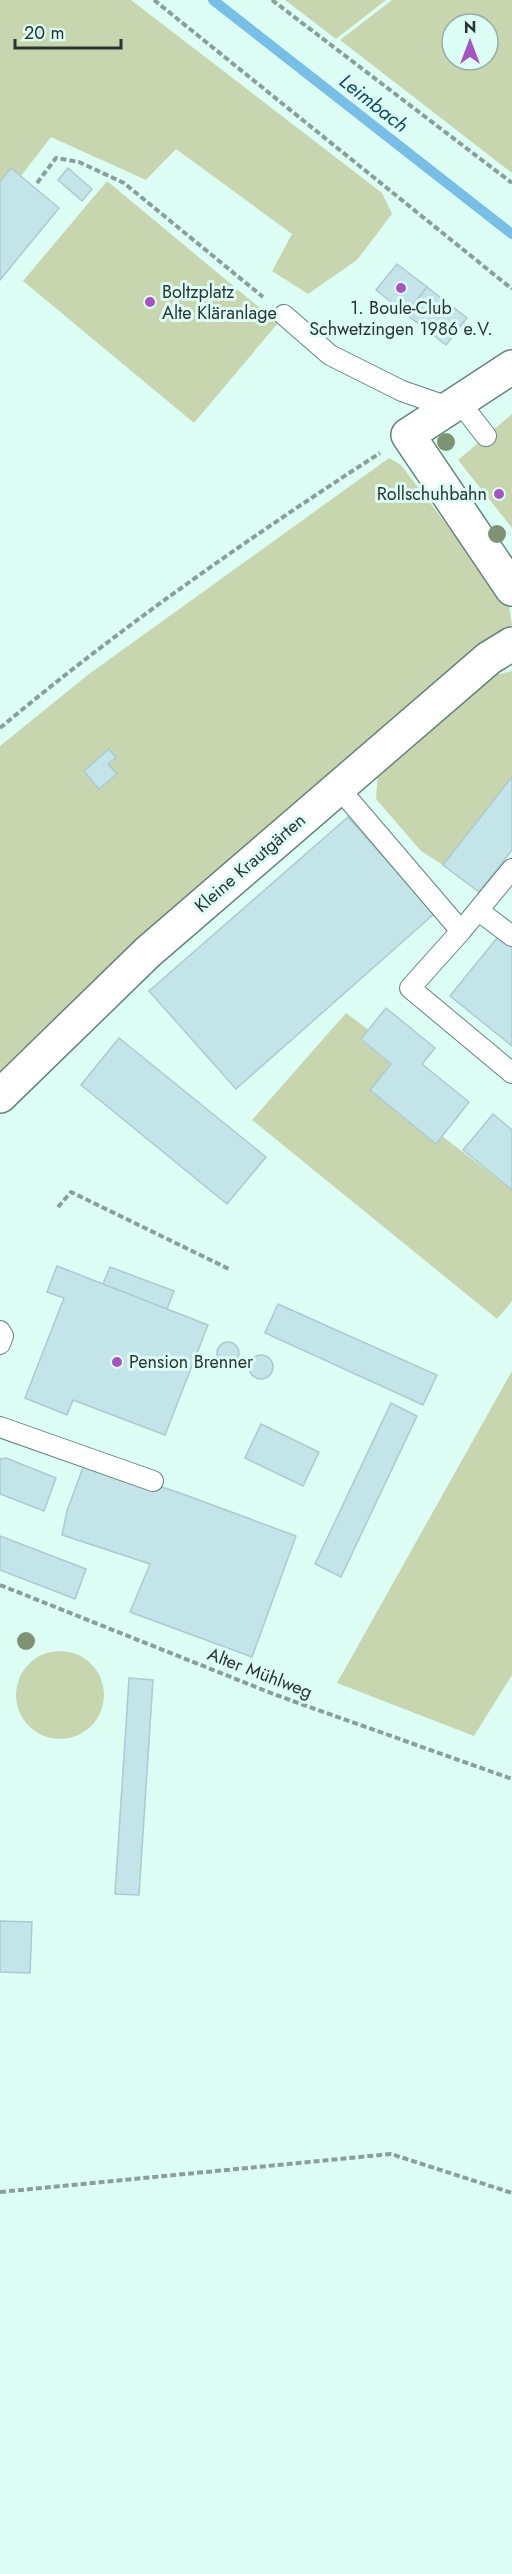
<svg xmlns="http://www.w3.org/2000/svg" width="512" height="2574" font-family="Jost,sans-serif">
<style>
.green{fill:#c8d6af;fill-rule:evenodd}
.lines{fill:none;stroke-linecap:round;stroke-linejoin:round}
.stream{stroke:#78bfe7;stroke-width:10}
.building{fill:#c3e4e8;stroke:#aacbcf;stroke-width:1.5}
.service-casing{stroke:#65837c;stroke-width:22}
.minor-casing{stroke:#65837c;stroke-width:36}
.path{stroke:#89a099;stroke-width:4;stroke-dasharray:6 3;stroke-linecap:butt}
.service{stroke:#fff;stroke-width:20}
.minor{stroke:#fff;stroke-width:33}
.tree{fill:#7d9374}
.poi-dot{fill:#a654c3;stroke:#ddfef5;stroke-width:2}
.labels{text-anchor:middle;stroke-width:6;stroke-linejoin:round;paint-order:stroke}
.poi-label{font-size:18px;fill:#293532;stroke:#ddfef5;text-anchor:start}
.street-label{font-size:18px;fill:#293532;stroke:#ddfef5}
.water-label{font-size:20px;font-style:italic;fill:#104b65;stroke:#ddfef5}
</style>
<rect width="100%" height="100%" fill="#ddfef5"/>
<path class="green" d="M 0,0 L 131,0 L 382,193 L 392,214 L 357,260 L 308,294 L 272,271 L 292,234 L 176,149 L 146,180 L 51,137 L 21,176 L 11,168 L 0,182 Z
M 285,0 L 386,0 L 336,39 Z
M 392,0 L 512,0 L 512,173 L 340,40 ZM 452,24 L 488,24 L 488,60 L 452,60 Z
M 107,181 L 278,323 L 194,423 L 23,281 Z
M 512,414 L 512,528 L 458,460 Z
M 389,458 L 401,465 L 509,606 L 512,625 L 0,1080 L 0,746 L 89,674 Z
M 512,671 L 512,777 L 443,865 L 421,851 L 376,799 L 378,771 L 494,675 Z
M 346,1013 L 369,1030 L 361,1040 L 391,1064 L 370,1090 L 436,1143 L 442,1136 L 512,1190 L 512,1301 L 497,1319 L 252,1120 Z
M 512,1371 L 512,1675 L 474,1736 L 337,1683 Z
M16 1695a44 44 0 1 1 88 0a44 44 0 1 1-88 0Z"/>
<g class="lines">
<path class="stream" d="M 213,0 L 512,234"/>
</g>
<path class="building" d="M 11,168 L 59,208 L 0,280 L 0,182 Z
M 68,168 L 92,189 L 82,201 L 58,180 Z
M 397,264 L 427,287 L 406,314 L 376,290 Z
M 427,287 L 467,318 L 446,345 L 406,314 Z
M 109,749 L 116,758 L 108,764 L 117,774 L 99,789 L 84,771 Z
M 512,777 L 512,850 L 479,892 L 443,865 Z
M 348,817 L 434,914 L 236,1089 L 149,991 Z
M 501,933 L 512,941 L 512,1046 L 450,996 Z
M 386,1008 L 435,1048 L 422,1064 L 469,1102 L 436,1144 L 370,1090 L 391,1064 L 361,1039 Z
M 119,1038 L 266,1157 L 227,1204 L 81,1085 Z
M 493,1114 L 512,1130 L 512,1190 L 463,1150 Z
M 57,1266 L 208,1325 L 165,1435 L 73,1400 L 67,1415 L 25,1398 L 64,1298 L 47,1292 Z
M 110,1267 L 174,1291 L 167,1309 L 103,1284 Z
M 278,1304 L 437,1375 L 423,1405 L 265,1333 Z
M217 1353a11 11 0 1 1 22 0a11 11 0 1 1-22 0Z
M249 1367a12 12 0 1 1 24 0a12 12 0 1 1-24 0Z
M 391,1403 L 417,1416 L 341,1577 L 315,1564 Z
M 261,1424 L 319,1452 L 303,1486 L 245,1458 Z
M 6,1458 L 56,1478 L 44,1511 L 0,1494 L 0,1459 Z
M 85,1462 L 180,1493 L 296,1536 L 252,1657 L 130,1612 L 150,1564 L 62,1535 L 67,1511 Z
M 0,1536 L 86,1569 L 75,1599 L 0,1570 Z
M 129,1678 L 153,1680 L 139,1895 L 115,1894 Z
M 0,1921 L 32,1922 L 30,1973 L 0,1972 Z"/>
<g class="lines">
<g class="service-casing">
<path id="service" d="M 284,315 L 330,355 L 402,391 L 448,407
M 458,400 L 486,436
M 338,787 L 461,931 L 512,869
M 479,911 L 512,936
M 461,931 L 410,988 L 512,1073
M 0,1331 L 3,1336 L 0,1344
M 0,1427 L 153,1481"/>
</g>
<g class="minor-casing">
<path id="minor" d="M 512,367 L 408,435 L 512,589
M 0,1096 L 148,952 L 489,658 L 512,644"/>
</g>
<path class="path" d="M 154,0 L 512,289
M 272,0 L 512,183
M 37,183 L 56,158 L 79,162 L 124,183 L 263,297
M 0,728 C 118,629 250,537 380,453
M 58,1207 L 71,1192 L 229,1269
M 0,1585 L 276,1695 L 512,1779
M 0,2192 L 391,2154 L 512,2193"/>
<use href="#service" class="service"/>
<use href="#minor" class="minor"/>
</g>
<g class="tree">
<circle cx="446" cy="442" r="9"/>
<circle cx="497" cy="534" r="9"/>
<circle cx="26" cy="1641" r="9"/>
</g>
<g class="poi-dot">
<circle cx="401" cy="288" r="6"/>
<circle cx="150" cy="302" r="6"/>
<circle cx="499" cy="494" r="6"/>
<circle cx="117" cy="1362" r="6"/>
</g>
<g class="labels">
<g class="poi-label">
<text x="162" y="298">Boltzplatz<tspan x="162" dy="21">Alte Kläranlage</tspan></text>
<text x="401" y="314" text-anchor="middle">1. Boule-Club<tspan x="401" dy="21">Schwetzingen 1986 e.V.</tspan></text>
<text x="487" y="500" text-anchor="end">Rollschuhbahn</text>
<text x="129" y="1368">Pension Brenner</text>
</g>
<g class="street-label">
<text transform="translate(250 863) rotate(-41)" y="6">Kleine Krautgärten</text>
<text transform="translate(260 1673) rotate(21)" y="6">Alter Mühlweg</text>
</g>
<g class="water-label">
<text transform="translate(374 103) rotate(38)" y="7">Leimbach</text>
</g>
</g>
<g transform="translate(470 42)"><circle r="28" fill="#ddfef5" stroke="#95aea7" stroke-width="1.5"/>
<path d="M0-4.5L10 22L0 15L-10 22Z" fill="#a654c3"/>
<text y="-9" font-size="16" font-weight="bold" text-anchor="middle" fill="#293532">N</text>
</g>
<path d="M15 39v9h106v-9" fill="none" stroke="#293532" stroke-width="3"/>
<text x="24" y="39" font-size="18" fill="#293532" stroke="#ddfef5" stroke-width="4.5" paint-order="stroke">20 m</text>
</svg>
